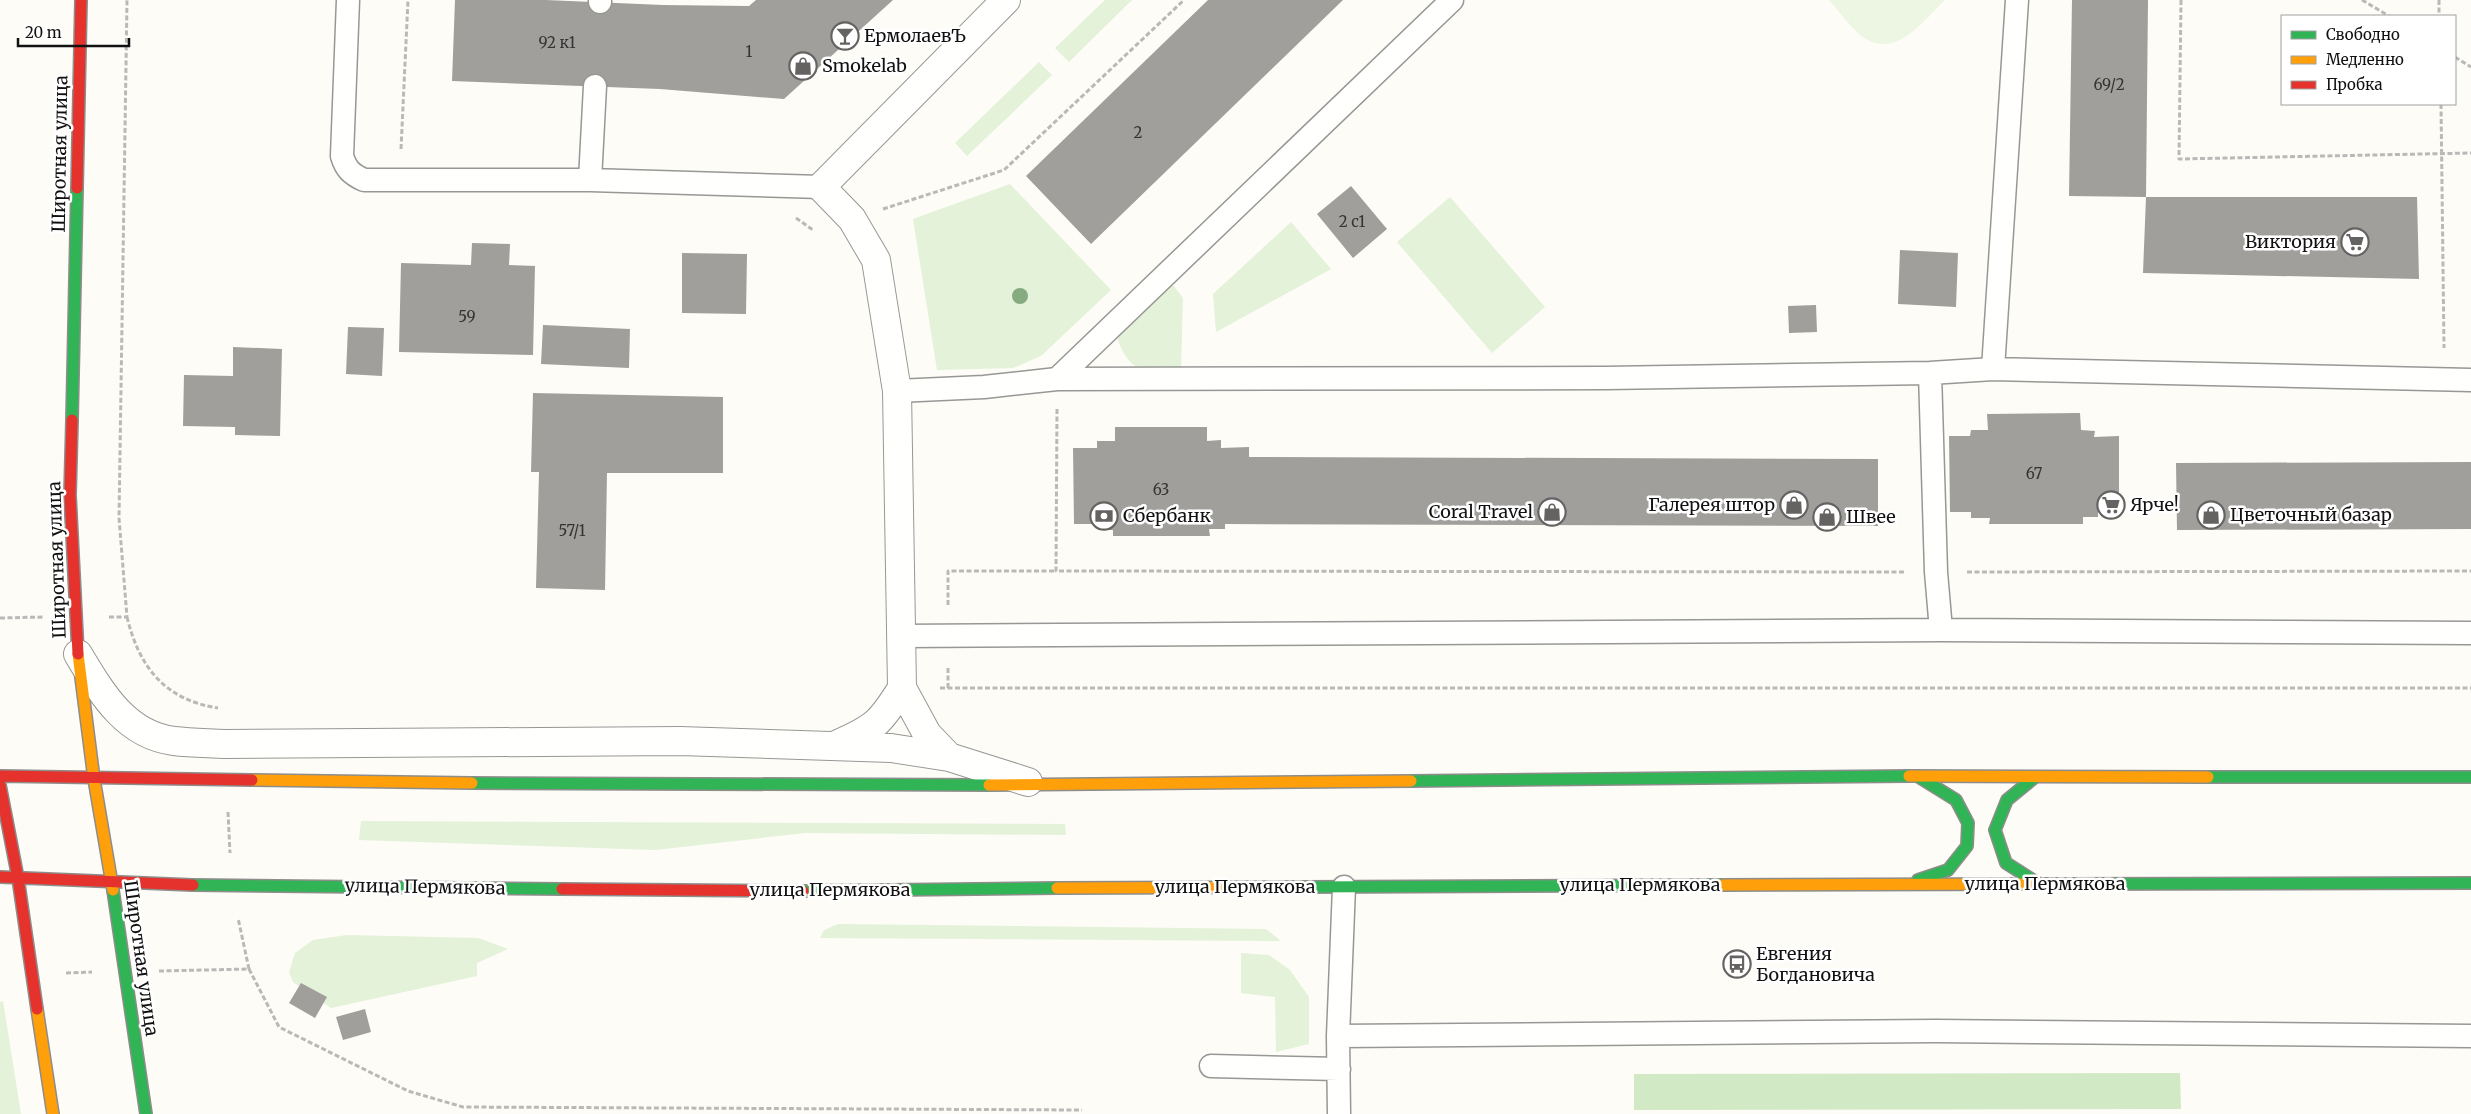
<svg xmlns="http://www.w3.org/2000/svg" width="2471" height="1114" font-family="Merriweather,serif">
<style>
.green{fill:#e3f2d8}
.forest{fill:#d2e9c6}
.pitch{fill:#edf6e2}
.building{fill:#a19f9c}
.lines{fill:none;stroke-linecap:round;stroke-linejoin:round}
.lane-casing{stroke:#979795;stroke-width:25}
.street-casing{stroke:#979795;stroke-width:30}
.fast-casing{stroke:#8e8d8b;stroke-width:14}
.slow-casing{stroke:#8e8d8b;stroke-width:14}
.jam-casing{stroke:#8e8d8b;stroke-width:14}
.path{stroke:#b9b9b8;stroke-width:3;stroke-dasharray:5 2.5;stroke-linecap:butt}
.lane{stroke:#fffffe;stroke-width:22}
.street{stroke:#fffffe;stroke-width:28}
.fast{stroke:#30b455;stroke-width:11}
.slow{stroke:#ff9f0a;stroke-width:11}
.jam{stroke:#e5322d;stroke-width:11}
.tree{fill:#86ab81}
.labels{text-anchor:middle;stroke-width:5;stroke-linejoin:round;paint-order:stroke}
.number-label{font-size:15px;fill:#353434}
.poi-label{font-size:18px;fill:#111;stroke:#fff;text-anchor:start}
.street-label{font-size:18px;fill:#111;stroke:#fff}
</style>
<rect width="100%" height="100%" fill="#fdfcf7"/>
<path class="green" d="M 1105,0 L 1132,0 L 1069,62 L 1055,48 Z
M 1039,62 L 1052,75 L 967,156 L 955,143 Z
M 1010,184 L 1111,290 L 1041,356 L 1013,368 L 937,370 L 913,219 Z
M 1450,197 L 1545,307 L 1492,353 L 1397,242 Z
M 1291,222 L 1331,269 L 1216,332 L 1213,294 Z
M 1155,284 L 1174,286 L 1183,298 L 1181,369 C 1170,370 1156,373 1145,370 C 1125,365 1117,343 1115,324 Z
M 361,821 L 1065,824 L 1066,835 L 805,833 L 655,850 L 359,840 Z
M 838,924 L 1266,929 L 1281,941 L 820,938 L 824,930 Z
M 347,935 L 478,938 L 508,949 L 477,963 L 477,976 L 331,1008 L 293,982 L 289,972 L 295,953 L 313,940 Z
M 1241,953 L 1269,955 L 1290,970 L 1309,997 L 1309,1044 L 1276,1052 L 1275,997 L 1241,993 Z
M 3,1001 L 21,1114 L 0,1114 L 0,1002 Z"/>
<path class="forest" d="M 2180,1073 L 2181,1109 L 1634,1110 L 1634,1074 Z"/>
<path class="pitch" d="M 1829,0 L 1945,0 C 1925,19 1897,58 1866,39 C 1854,32 1839,11 1829,0 Z"/>
<path class="building" d="M 455,0 L 546,0 L 663,5 L 749,6 L 756,0 L 893,0 L 784,99 L 660,89 L 452,81 Z
M 1208,0 L 1343,0 L 1091,244 L 1026,176 Z
M 2072,0 L 2148,0 L 2146,197 L 2069,196 Z
M 1351,186 L 1387,229 L 1353,258 L 1317,214 Z
M 2146,197 L 2417,197 L 2419,279 L 2143,273 Z
M 472,243 L 510,244 L 509,265 L 535,266 L 533,355 L 399,352 L 401,263 L 471,265 Z
M 1900,250 L 1958,253 L 1956,307 L 1898,304 Z
M 682,253 L 747,254 L 746,314 L 682,313 Z
M 1816,305 L 1817,332 L 1789,333 L 1788,306 Z
M 543,325 L 630,329 L 629,368 L 541,364 Z
M 348,327 L 384,328 L 382,376 L 346,374 Z
M 233,347 L 282,349 L 280,436 L 235,435 L 235,427 L 183,426 L 184,375 L 233,376 Z
M 533,393 L 723,397 L 723,473 L 607,473 L 605,590 L 536,588 L 539,472 L 531,472 Z
M 2080,413 L 2081,430 L 2095,431 L 2094,437 L 2119,436 L 2119,511 L 2098,511 L 2098,517 L 2083,517 L 2083,524 L 1989,524 L 1990,518 L 1971,518 L 1971,512 L 1950,512 L 1949,436 L 1970,436 L 1971,430 L 1988,430 L 1987,414 Z
M 1115,427 L 1207,427 L 1207,441 L 1221,440 L 1221,448 L 1249,447 L 1249,457 L 1878,459 L 1878,526 L 1225,524 L 1225,529 L 1209,529 L 1210,536 L 1113,536 L 1113,530 L 1098,530 L 1098,524 L 1074,524 L 1073,448 L 1097,448 L 1097,441 L 1115,441 Z
M 2471,462 L 2471,529 L 2177,530 L 2176,463 Z
M 301,983 L 327,997 L 315,1018 L 289,1003 Z
M 365,1009 L 371,1032 L 343,1040 L 336,1017 Z"/>
<g class="lines">
<g class="lane-casing">
<path id="lane" d="M 348,0 L 342,156 C 346,169 351,174 364,180 L 590,180 L 821,187
M 2017,0 L 1993,369 L 2471,380
M 600,2 L 600,0
M 590,180 L 595,86
M 1930,373 L 1936,572 L 1941,630
M 1057,379 L 1452,0
M 897,391 L 984,387 L 1057,379 L 1606,378 L 1930,373 L 1993,369
M 901,636 L 1941,630 L 2471,633
M 1338,1036 L 1936,1031 L 2471,1036
M 1211,1066 L 1339,1069
M 1339,1114 L 1338,1036 L 1344,887"/>
</g>
<g class="street-casing">
<path id="street" d="M 78,654 C 101,692 125,735 174,741 C 191,743 208,743 225,744 L 680,741 L 891,748 L 949,757 L 1028,782
M 838,744 C 875,728 881,722 902,688
M 949,757 L 927,734 L 902,688 L 897,391 L 876,260 L 852,219 L 821,187 L 1006,0"/>
</g>
<g class="fast-casing">
<path id="fast" d="M 72,420 L 77,188
M 2035,777 L 2007,800 L 1995,830 L 2006,863 L 2039,884
M 2208,777 L 2471,777
M 1411,781 L 1909,776
M 472,783 L 989,785
M 1918,880 L 1948,870 L 1967,846 L 1968,823 L 1956,800 L 1919,777
M 2064,884 L 2471,883
M 193,885 L 562,889
M 1303,887 L 1722,885
M 113,890 L 146,1114
M 803,891 L 1057,888"/>
</g>
<g class="slow-casing">
<path id="slow" d="M 78,654 L 94,779 L 113,890
M 1909,776 L 2208,777
M 252,780 L 472,783
M 989,785 L 1411,781
M 1722,885 L 2064,884
M 1057,888 L 1303,887
M 37,1009 L 53,1114"/>
</g>
<g class="jam-casing">
<path id="jam" d="M 77,188 L 81,0
M 72,420 L 70,495 L 78,654
M 0,776 L 252,780
M 0,785 L 18,878 L 37,1009
M 0,877 L 193,885
M 562,889 L 803,891"/>
</g>
<path class="path" d="M 2181,0 L 2179,159 L 2471,153
M 2362,0 L 2389,16
M 2439,0 L 2439,16
M 2455,57 L 2471,67
M 2441,104 L 2444,348
M 401,149 L 408,0
M 883,209 L 1004,170 L 1184,0
M 796,218 L 813,230
M 1057,409 L 1056,571 L 1906,572
M 1967,572 L 2471,571
M 948,605 L 948,571 L 1056,571
M 109,617 L 127,617 L 119,518 L 127,0
M 127,617 C 139,667 165,700 218,708
M 0,618 L 43,617
M 940,688 L 2471,688
M 948,688 L 948,666
M 228,812 L 230,853
M 249,969 L 279,1027 L 408,1091 L 463,1107 L 1082,1110
M 159,971 L 249,969 L 238,918
M 66,973 L 92,972"/>
<use href="#lane" class="lane"/>
<use href="#street" class="street"/>
<use href="#fast" class="fast"/>
<use href="#slow" class="slow"/>
<use href="#jam" class="jam"/>
</g>
<circle class="tree" cx="1020" cy="296" r="8"/>
<defs>
<g id="bar-ring" transform="scale(1.4375)"><circle r="9.5" fill="#fff" stroke="#646362" stroke-width="1.5"/><path d="M-6-5H6L.8 .8V4.5H3.5V6h-7V4.5H-.8V.8Z" fill="#646362"/></g>
<g id="shop-ring" transform="scale(1.4375)"><circle r="9.5" fill="#fff" stroke="#646362" stroke-width="1.5"/><path d="M-5-2.5h2.3a2.7 3.5 0 0 1 5.4 0H5L5.5 6h-11ZM-1.5-2.5h3a1.5 2.3 0 0 0-3 0Z" fill="#646362"/></g>
<g id="supermarket-ring" transform="scale(1.4375)"><circle r="9.5" fill="#fff" stroke="#646362" stroke-width="1.5"/><path d="M-6-5.5h2.5l.6 2H6L4.5 2H-2.5L-4.4-4H-6ZM-1.5 3.2a1.3 1.3 0 1 0 .1 0ZM3 3.2a1.3 1.3 0 1 0 .1 0Z" fill="#646362"/></g>
<g id="bank-ring" transform="scale(1.4375)"><circle r="9.5" fill="#fff" stroke="#646362" stroke-width="1.5"/><path d="M-6-4H6V4H-6ZM0-2.3a2.3 2.3 0 1 0 0 4.6a2.3 2.3 0 1 0 0-4.6Z" fill="#646362"/></g>
<g id="bus-ring" transform="scale(1.4375)"><circle r="9.5" fill="#fff" stroke="#646362" stroke-width="1.5"/><path d="M-5-6H5V4H4V6H2V4H-2V6H-4V4H-5ZM-3.5-4V0h7V-4ZM-3.5 1.2v1.5H-2V1.2ZM2 1.2v1.5H3.5V1.2Z" fill="#646362"/></g>
</defs>
<g fill-rule="evenodd">
<use href="#bar-ring" x="845" y="36"/>
<use href="#shop-ring" x="803" y="66"/>
<use href="#supermarket-ring" x="2355" y="242"/>
<use href="#shop-ring" x="1794" y="505"/>
<use href="#supermarket-ring" x="2111" y="505"/>
<use href="#shop-ring" x="1552" y="512"/>
<use href="#shop-ring" x="2211" y="515"/>
<use href="#bank-ring" x="1104" y="516"/>
<use href="#shop-ring" x="1827" y="517"/>
<use href="#bus-ring" x="1737" y="964"/>
</g>
<g class="labels">
<g class="number-label">
<text x="557" y="48">92 к1</text>
<text x="749" y="57">1</text>
<text x="2109" y="90">69/2</text>
<text x="1138" y="138">2</text>
<text x="1352" y="227">2 с1</text>
<text x="467" y="322">59</text>
<text x="2034" y="479">67</text>
<text x="1161" y="495">63</text>
<text x="572" y="536">57/1</text>
</g>
<g class="poi-label">
<text x="864" y="42">ЕрмолаевЪ</text>
<text x="822" y="72">Smokelab</text>
<text x="2336" y="248" text-anchor="end">Виктория</text>
<text x="1775" y="511" text-anchor="end">Галерея штор</text>
<text x="2130" y="511">Ярче!</text>
<text x="1533" y="518" text-anchor="end">Coral Travel</text>
<text x="2230" y="521">Цветочный базар</text>
<text x="1123" y="522">Сбербанк</text>
<text x="1846" y="523">Швее</text>
<text x="1756" y="960">Евгения<tspan x="1756" dy="21">Богдановича</tspan></text>
</g>
<g class="street-label">
<text transform="translate(60 154) rotate(-89)" y="6">Широтная улица</text>
<text transform="translate(57 560) rotate(-92)" y="6">Широтная улица</text>
<text x="2045" y="890">улица Пермякова</text>
<text x="1640" y="891">улица Пермякова</text>
<text transform="translate(425 887) rotate(1)" y="6">улица Пермякова</text>
<text x="1235" y="893">улица Пермякова</text>
<text x="830" y="896">улица Пермякова</text>
<text transform="translate(141 958) rotate(82)" y="6">Широтная улица</text>
</g>
</g>
<rect x="2281" y="15" width="175" height="90" fill="#ffffff" stroke="#a0a0a0"/>
<rect x="2291" y="31" width="25" height="8" fill="#30b455" stroke="#a0a0a0"/>
<text x="2326" y="40" font-size="15" fill="#111111">Свободно</text>
<rect x="2291" y="56" width="25" height="8" fill="#ff9f0a" stroke="#a0a0a0"/>
<text x="2326" y="65" font-size="15" fill="#111111">Медленно</text>
<rect x="2291" y="81" width="25" height="8" fill="#e5322d" stroke="#a0a0a0"/>
<text x="2326" y="90" font-size="15" fill="#111111">Пробка</text>
<path d="M18 38v8h111v-8" fill="none" stroke="#111111" stroke-width="2.5"/>
<text x="25" y="38" font-size="15" fill="#111111" stroke="#ffffff" stroke-width="4" paint-order="stroke">20 m</text>
</svg>
